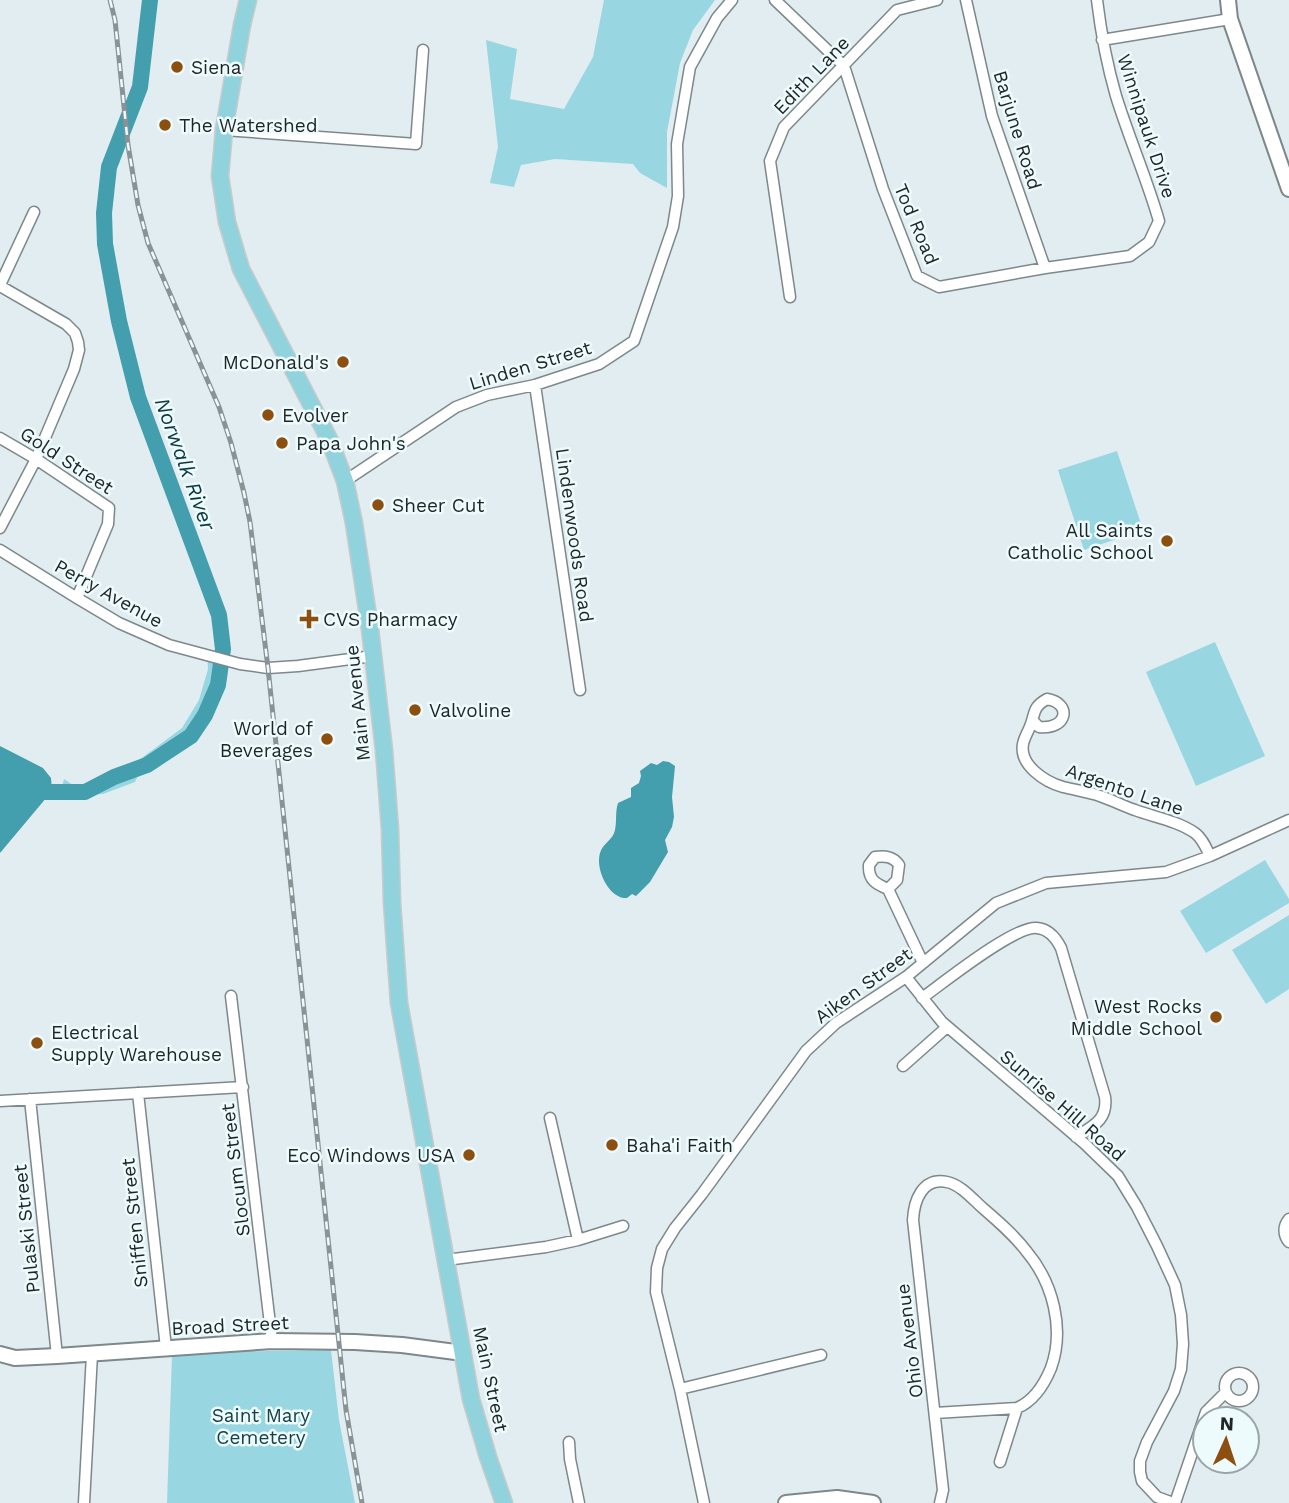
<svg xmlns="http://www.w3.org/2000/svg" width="1289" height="1503" font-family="'Work Sans',sans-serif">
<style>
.green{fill:#98d7e2}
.water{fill:#439ead}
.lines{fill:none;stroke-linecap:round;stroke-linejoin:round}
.river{stroke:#439ead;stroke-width:16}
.street-casing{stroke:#7d888a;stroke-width:13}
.secondary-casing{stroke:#7d888a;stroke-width:18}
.primary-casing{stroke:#c9cacb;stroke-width:19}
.street{stroke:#fff;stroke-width:10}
.secondary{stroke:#fff;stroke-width:14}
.primary{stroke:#91d3dd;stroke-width:16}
.rail-casing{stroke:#899294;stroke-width:5}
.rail{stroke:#eefbfd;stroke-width:2.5;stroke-dasharray:8;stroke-linecap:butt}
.poi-dot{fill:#8c4f0f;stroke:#eefbfd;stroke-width:2.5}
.labels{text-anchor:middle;stroke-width:5;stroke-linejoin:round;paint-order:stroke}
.poi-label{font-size:19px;fill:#1f2425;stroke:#eefbfd;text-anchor:start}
.street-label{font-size:19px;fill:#1f2425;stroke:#eefbfd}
.park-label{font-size:19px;fill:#174148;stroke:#eefbfd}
.water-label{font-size:21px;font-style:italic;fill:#0b373e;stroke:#eefbfd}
</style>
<rect width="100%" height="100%" fill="#e1edf0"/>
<path class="green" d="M 604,0 L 715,0 L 693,30 L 680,63 L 667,132 L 667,188 L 640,173 L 633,164 L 555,159 L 521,165 L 514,187 L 490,183 L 498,147 L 486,40 L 517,49 L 510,99 L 564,109 L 593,57 Z
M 1117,451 L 1143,530 L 1084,550 L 1058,470 Z
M 1215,642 L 1265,756 L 1196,786 L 1146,672 Z
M 207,651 L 215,653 L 217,670 L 206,704 L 188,734 L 140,771 L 135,782 L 103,794 L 73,796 L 62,787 L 64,779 L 76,787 L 101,786 L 129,775 L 133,766 L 139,760 L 182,728 L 199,700 L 208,669 Z
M 1265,860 L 1289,899 L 1289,903 L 1206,953 L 1180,911 Z
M 1289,915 L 1289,989 L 1266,1004 L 1232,950 Z
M 331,1350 L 339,1420 L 355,1503 L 167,1503 L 172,1355 L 195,1352 Z"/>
<path class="water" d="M 0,746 L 43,768 L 51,778 L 52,791 L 0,853 Z
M 663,761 L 669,762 L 675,766 L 672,797 L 674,817 L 672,827 L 665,840 L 668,852 L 650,882 L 636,896 L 632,894 L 627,898 C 609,899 595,869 600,853 C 603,843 613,840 615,830 C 617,821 615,812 618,803 L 631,797 L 631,788 L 639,783 L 641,776 L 640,771 L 651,763 L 657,765 Z"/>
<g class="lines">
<path class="river" d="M 0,792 L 85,792 L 114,777 L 147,765 L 191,736 L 205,715 L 218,685 L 223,649 L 219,615 L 138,397 L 119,321 L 105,244 L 104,213 L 109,167 L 140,87 L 150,0"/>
<g class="street-casing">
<path id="street" d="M 775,0 L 844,66 L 883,189 L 917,276 L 939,287 L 1045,268 L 1130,256 L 1149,242 L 1159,221 C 1147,179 1129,138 1116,96 C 1107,65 1101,33 1097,0
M 966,0 L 992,116 L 1045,268
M 1102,40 L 1230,19
M 224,130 L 416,144 L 423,50
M 0,285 L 34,212
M 0,286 L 66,324 L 75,333 L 78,342 L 79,350 L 74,369 L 36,459 L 0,528
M 790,297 L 770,161 L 784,127 L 897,10 L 937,0
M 535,385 L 580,690
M 0,438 L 36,459 L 109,508 L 108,524 L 77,598
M 345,481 L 456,407 L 487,395 L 535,385 L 599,364 L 634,341 L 673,227 L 678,196 L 677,144 L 690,67 L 717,18 L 732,0
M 0,550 L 77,598 L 119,623 L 169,645 L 240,664 L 268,668 L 298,666 L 373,656
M 1033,721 L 1039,727 C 1068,730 1072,703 1047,699 C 1031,708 1036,714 1029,729 C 1027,733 1024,739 1023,744 C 1019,765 1045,782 1063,787 C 1075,790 1088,792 1100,796 C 1112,800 1123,806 1135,810 C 1154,817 1178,821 1195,833 C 1203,839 1206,848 1210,856
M 888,889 C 876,884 868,880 869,865 L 875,857 C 885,856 893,856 899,865 L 897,880 L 888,889 L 923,963
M 906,977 L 942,1022 L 1085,1144 L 1118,1176 L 1137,1207 L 1157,1246 L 1175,1285 L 1181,1315 L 1183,1344 L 1181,1369 L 1174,1391 L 1147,1442 L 1140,1461 L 1140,1472 L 1142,1481 L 1157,1497 L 1173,1503
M 231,996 L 272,1341
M 922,998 C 943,983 1015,925 1037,928 C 1049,929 1056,938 1061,948 L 1105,1097 C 1108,1120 1093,1126 1076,1137
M 903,1066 L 947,1027
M 138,1093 L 166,1348
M 30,1099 L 57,1356
M 0,1101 L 243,1087
M 550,1118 L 578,1240
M 1289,1219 C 1283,1226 1283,1235 1289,1242
M 446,1260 L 546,1247 L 578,1240 L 623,1226
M1225 1387a14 14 0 1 1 28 0a14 14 0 1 1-28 0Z
M 680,1389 L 821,1355
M 935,1413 L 1017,1408 C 1034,1401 1044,1385 1051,1368 C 1065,1329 1053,1283 1027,1252 C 1015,1236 1000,1223 985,1210 C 974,1201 962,1185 947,1182 C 922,1177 914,1201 913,1220 L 943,1490 L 940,1503
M 569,1442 L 570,1459 L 579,1503
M 1000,1462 L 1017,1408
M 84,1503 L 92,1354
M 704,1503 L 680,1389 L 656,1292 L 657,1268 L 662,1249 L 675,1228 L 702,1194 L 806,1051 L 836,1023 L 906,977 L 996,903 L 1046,883 L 1166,872 L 1210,856 L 1289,820
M 1175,1503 L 1206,1412 L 1225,1393"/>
</g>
<g class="secondary-casing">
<path id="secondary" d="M 1228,0 L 1230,19 L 1289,189
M 0,1354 L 15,1358 L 57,1356 L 272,1341 L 355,1342 L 402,1345 L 463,1353
M 786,1503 L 837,1498 L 873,1503"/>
</g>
<g class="primary-casing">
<path id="primary" d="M 248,0 L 242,25 L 224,130 L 220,176 L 227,222 L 241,269 L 329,439 L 345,481 L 354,523 L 370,629 L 384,750 L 390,829 L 392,902 L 399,1003 L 471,1399 L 488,1457 L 504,1503"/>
</g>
<use href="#street" class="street"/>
<use href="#secondary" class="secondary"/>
<use href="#primary" class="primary"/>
<g class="rail-casing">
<path id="rail" d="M 110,0 L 115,20 L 128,145 L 138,205 L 148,243 L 219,407 L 231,443 L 244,493 L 250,522 L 268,668 L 346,1410 L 362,1503"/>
</g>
<use href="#rail" class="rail"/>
</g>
<g class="poi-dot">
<circle cx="177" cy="67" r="7"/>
<circle cx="165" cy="125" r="7"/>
<circle cx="343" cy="362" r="7"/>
<circle cx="268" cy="415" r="7"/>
<circle cx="282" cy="443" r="7"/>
<circle cx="378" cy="505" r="7"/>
<circle cx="1167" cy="541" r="7"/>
<path d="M305.5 608.5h7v7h7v7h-7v7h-7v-7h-7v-7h7z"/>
<circle cx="415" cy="710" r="7"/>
<circle cx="327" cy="739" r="7"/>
<circle cx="1216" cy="1017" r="7"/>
<circle cx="37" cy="1043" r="7"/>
<circle cx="612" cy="1145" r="7"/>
<circle cx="469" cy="1155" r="7"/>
</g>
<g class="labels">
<g class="poi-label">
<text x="191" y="74">Siena</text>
<text x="179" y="132">The Watershed</text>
<text x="329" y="369" text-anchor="end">McDonald's</text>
<text x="282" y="422">Evolver</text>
<text x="296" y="450">Papa John's</text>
<text x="392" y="512">Sheer Cut</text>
<text x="1153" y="537" text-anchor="end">All Saints<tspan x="1153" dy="22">Catholic School</tspan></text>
<text x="323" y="626">CVS Pharmacy</text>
<text x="429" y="717">Valvoline</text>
<text x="313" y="735" text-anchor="end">World of<tspan x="313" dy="22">Beverages</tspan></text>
<text x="1202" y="1013" text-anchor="end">West Rocks<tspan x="1202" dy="22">Middle School</tspan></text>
<text x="51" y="1039">Electrical<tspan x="51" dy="22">Supply Warehouse</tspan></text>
<text x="626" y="1152">Baha'i Faith</text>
<text x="455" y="1162" text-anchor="end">Eco Windows USA</text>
</g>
<g class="street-label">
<text transform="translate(811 75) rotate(-46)" y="7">Edith Lane</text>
<text transform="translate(1147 126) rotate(72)" y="7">Winnipauk Drive</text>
<text transform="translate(1018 130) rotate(73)" y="7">Barjune Road</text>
<text transform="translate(917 224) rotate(67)" y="7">Tod Road</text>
<text transform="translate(530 365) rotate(-17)" y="7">Linden Street</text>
<text transform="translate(67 460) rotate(33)" y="7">Gold Street</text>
<text transform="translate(575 535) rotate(82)" y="7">Lindenwoods Road</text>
<text transform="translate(109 593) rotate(29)" y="7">Perry Avenue</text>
<text transform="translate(357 703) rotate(-96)" y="7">Main Avenue</text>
<text transform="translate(1125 789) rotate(19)" y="7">Argento Lane</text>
<text transform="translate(863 985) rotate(-36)" y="7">Aiken Street</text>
<text transform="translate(1063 1105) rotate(41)" y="7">Sunrise Hill Road</text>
<text transform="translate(235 1170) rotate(-97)" y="7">Slocum Street</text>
<text transform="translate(134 1223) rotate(-96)" y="7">Sniffen Street</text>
<text transform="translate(26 1229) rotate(-96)" y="7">Pulaski Street</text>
<text transform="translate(230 1325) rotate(-3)" y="7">Broad Street</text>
<text transform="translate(909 1341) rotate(-97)" y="7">Ohio Avenue</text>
<text transform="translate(491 1379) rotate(78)" y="7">Main Street</text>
</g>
<g class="park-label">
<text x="261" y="1422">Saint Mary<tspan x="261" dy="22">Cemetery</tspan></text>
</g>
<g class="water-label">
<text transform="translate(185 464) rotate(70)" y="7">Norwalk River</text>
</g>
</g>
<g transform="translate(1226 1440) rotate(3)"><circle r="33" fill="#eefbfd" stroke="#9ba5a7" stroke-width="2"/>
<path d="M0-5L12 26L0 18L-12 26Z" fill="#8c4f0f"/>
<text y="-10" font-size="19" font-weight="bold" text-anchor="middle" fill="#1f2425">N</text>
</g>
</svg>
